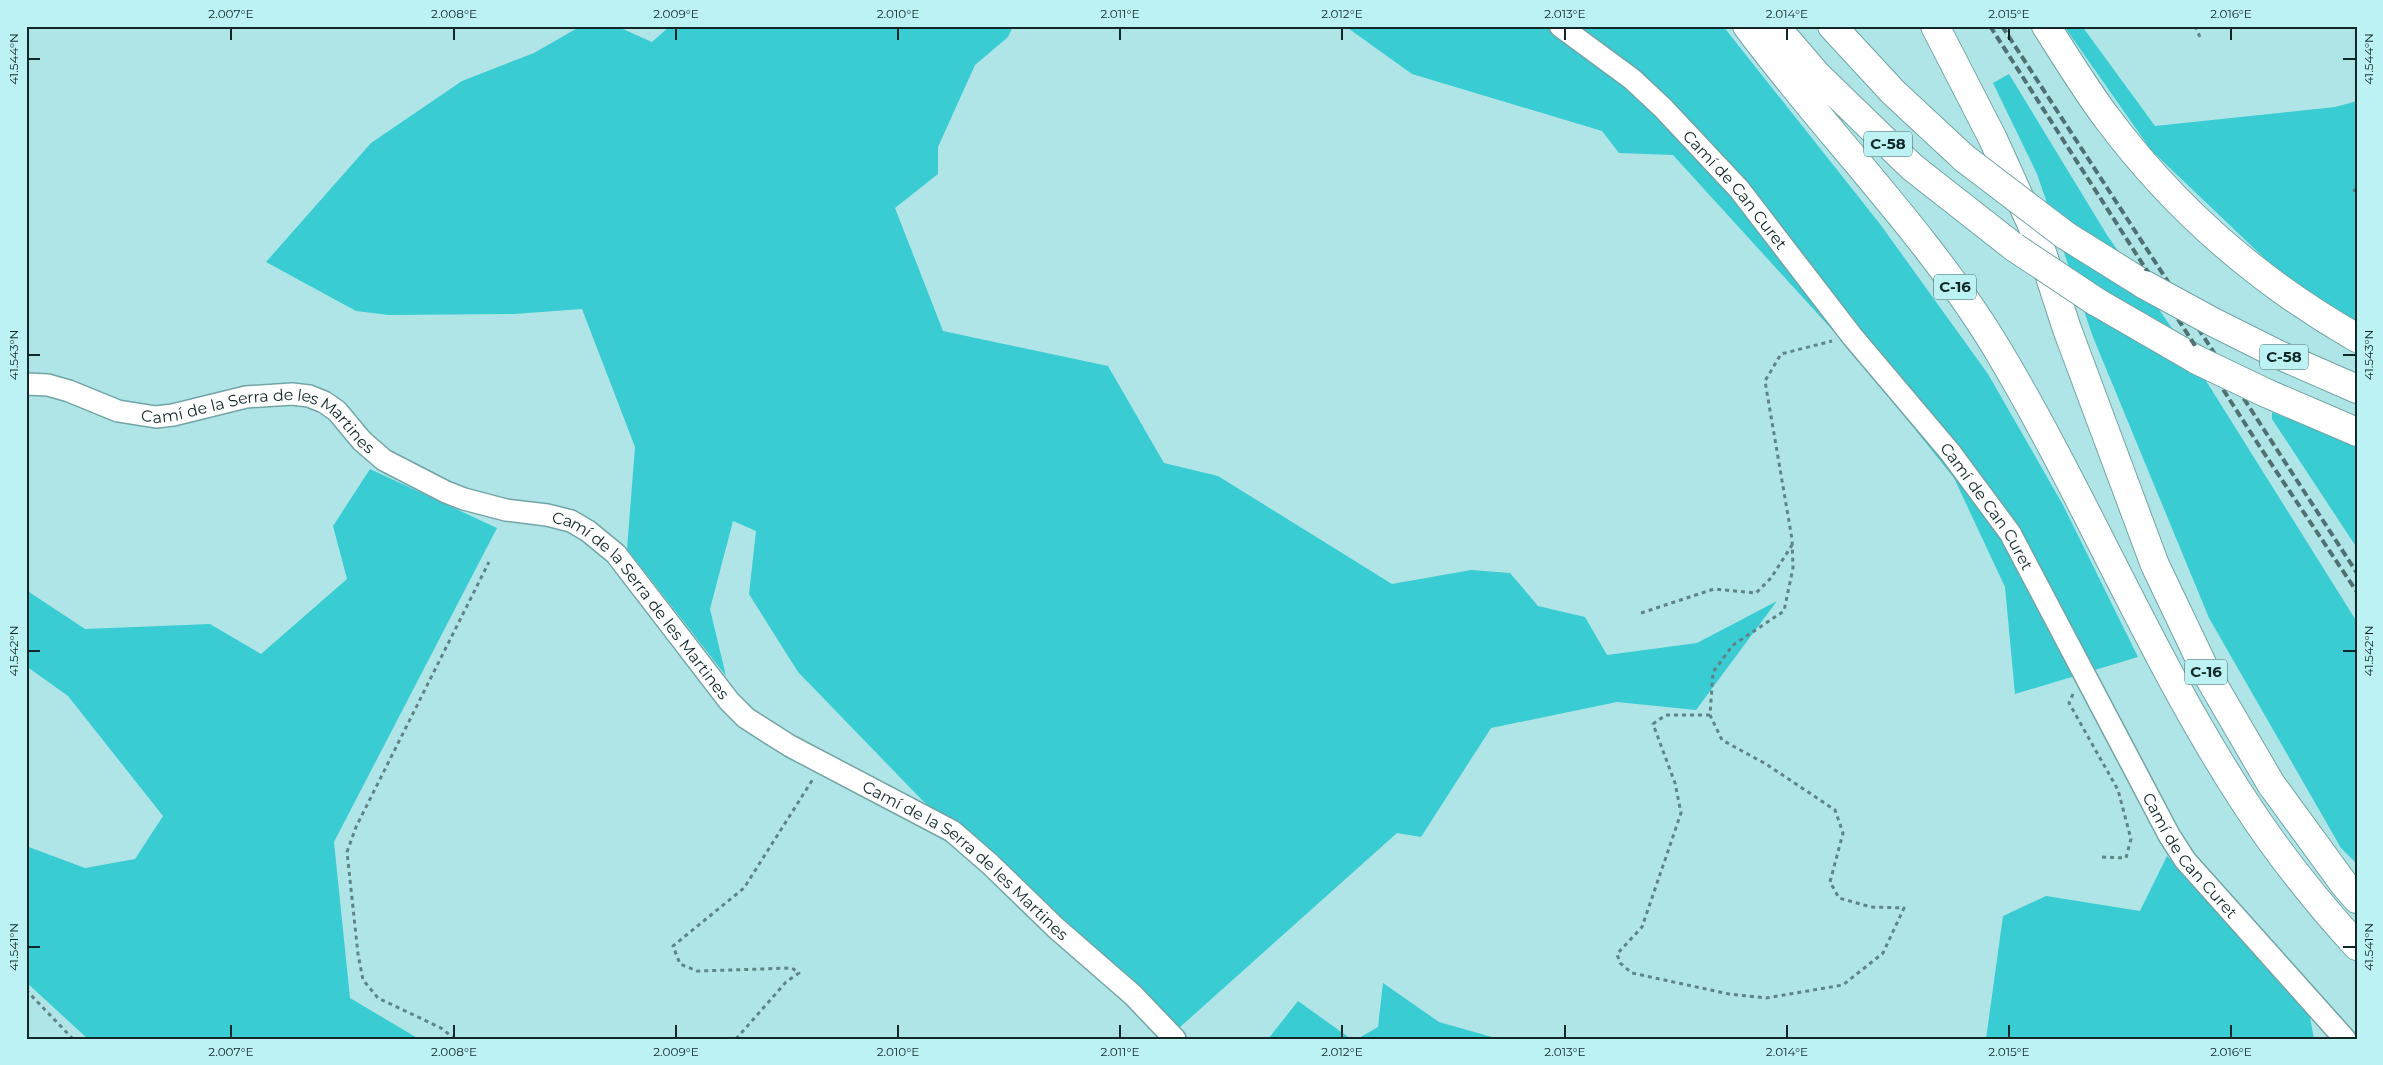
<svg xmlns="http://www.w3.org/2000/svg" width="2383" height="1065" font-family="Montserrat,sans-serif">
<style>
.green{fill:#39ccd2}
.lines{fill:none;stroke-linecap:round;stroke-linejoin:round}
.minor-casing{stroke:#72a4a6;stroke-width:24}
.motorway-casing{stroke:#72a4a6;stroke-width:30}
.path{stroke:#5f8486;stroke-width:3;stroke-dasharray:4 4;stroke-linecap:butt}
.minor{stroke:#fff;stroke-width:21}
.motorway{stroke:#fff;stroke-width:28}
.rail{stroke:#507173;stroke-width:4;stroke-dasharray:8 4;stroke-linecap:butt}
.motorway-bridge-casing{stroke:#72a4a6;stroke-width:30;stroke-linecap:butt}
.motorway-bridge{stroke:#fff;stroke-width:28}
.ticks{fill:none;stroke:#122728;stroke-width:2}
.labels{text-anchor:middle;stroke-width:5;stroke-linejoin:round;paint-order:stroke}
.shield{fill:#bdf2f4;stroke:#456465;stroke-width:1}
.shield-label{font-size:15px;font-weight:bold;fill:#122728}
.street-label{font-size:16px;fill:#122728;stroke:#bdf2f4}
.neatline{fill:none;stroke:#122728;stroke-width:2}
.ticks-label{font-size:12px;text-anchor:middle;fill:#122728}
</style>
<rect width="100%" height="100%" fill="#b0e5e7"/>
<path class="green" d="M 581,26 L 616,26 L 652,42 L 670,26 L 1013,26 L 1008,37 L 975,65 L 938,147 L 938,174 L 895,208 L 943,331 L 1108,366 L 1164,463 L 1218,476 L 1392,584 L 1471,570 L 1510,573 L 1538,606 L 1585,617 L 1607,655 L 1697,643 L 1777,601 L 1696,710 L 1617,702 L 1491,728 L 1421,837 L 1397,833 L 1179,1028 L 1033,892 L 923,801 L 798,672 L 749,594 L 756,531 L 733,521 L 710,609 L 726,676 L 627,549 L 635,447 L 582,309 L 514,314 L 389,315 L 356,311 L 266,262 L 371,143 L 462,81 L 534,53 Z
M 1345,26 L 1723,26 L 1880,224 L 1988,374 L 2063,505 L 2138,657 L 2015,694 L 2005,587 L 1954,478 L 1857,357 L 1673,155 L 1619,153 L 1602,131 L 1412,74 Z
M 2064,26 L 2082,26 L 2155,126 L 2335,107 L 2357,101 L 2357,322 L 2281,274 L 2151,150 Z
M 2009,74 L 2107,235 L 2183,344 L 2357,622 L 2357,864 L 2341,848 L 2209,618 L 2093,337 L 2037,174 L 1993,83 Z
M 2272,412 L 2357,446 L 2357,548 L 2272,419 Z
M 370,469 L 497,528 L 334,842 L 350,998 L 419,1039 L 88,1039 L 26,982 L 26,846 L 85,868 L 135,859 L 163,816 L 68,696 L 26,666 L 26,590 L 85,629 L 210,624 L 261,654 L 347,579 L 333,526 Z
M 2167,856 L 2310,1017 L 2314,1039 L 1986,1039 L 2003,916 L 2046,896 L 2140,911 Z
M 1383,983 L 1439,1022 L 1499,1039 L 1357,1039 L 1378,1027 Z
M 1298,1001 L 1351,1039 L 1268,1039 Z"/>
<g class="lines">
<g class="minor-casing">
<g id="minor">
<path id="s1" d="M 1560,26 L 1632,79 L 1663,108 L 1739,189 L 1852,336 L 1950,452 L 2010,533 L 2169,835 L 2185,860 L 2345,1039"/>
<path id="s2" d="M 26,384 L 48,385 L 69,391 L 118,411 L 156,417 L 173,415 L 246,397 L 292,394 L 309,396 L 324,402 L 337,411 L 362,441 L 384,460 L 446,492 L 464,499 L 506,510 L 547,515 L 571,521 L 588,531 L 616,554 L 729,701 L 746,718 L 790,746 L 952,831 L 990,864 L 1056,928 L 1133,995 L 1175,1039"/>
</g>
</g>
<g class="motorway-casing">
<path id="motorway" d="M 1747,26 C 1827,134 1927,233 1996,347 C 2085,495 2150,657 2244,801 C 2277,852 2316,901 2357,946
M 1775,26 L 1817,75 L 1912,167 L 2014,247
M 1832,26 L 1893,92 L 1964,158
M 1935,26 L 1993,139 L 2036,234 L 2067,329 L 2155,565 L 2207,674 L 2271,784 L 2344,884 L 2357,899
M 2046,26 C 2066,57 2085,89 2107,118 C 2174,208 2259,282 2357,338
M 2065,235 L 2145,285
M 2095,301 L 2197,360
M 2213,322 L 2277,354 L 2357,389
M 2266,393 L 2357,432"/>
</g>
<path class="path" d="M 2195,26 L 2200,37
M 2353,191 L 2357,189
M 1641,613 L 1714,589 L 1756,593 L 1771,578 L 1792,545
M 2073,694 L 2069,703 L 2118,790 L 2131,839 L 2126,858 L 2102,857
M 1710,715 L 1666,715 L 1653,724 L 1675,783 L 1681,813 L 1642,927 L 1617,954 L 1620,963 L 1632,973 L 1729,994 L 1766,998 L 1843,985 L 1883,953 L 1904,908 L 1871,907 L 1839,898 L 1830,882 L 1843,833 L 1835,810 L 1766,764 L 1722,740 L 1710,715 L 1713,672 L 1733,645 L 1784,611 L 1793,568 L 1792,539 L 1765,381 L 1781,354 L 1832,341
M 26,990 L 73,1039
M 455,1039 L 441,1028 L 378,998 L 363,980 L 358,954 L 347,852 L 356,827 L 489,562
M 736,1039 L 786,982 L 799,973 L 792,968 L 697,971 L 680,964 L 673,946 L 744,888 L 813,779"/>
<use href="#minor" class="minor"/>
<use href="#motorway" class="motorway"/>
<path class="rail" d="M 1990,26 L 2260,447 L 2357,592
M 2002,26 L 2357,573"/>
<g class="motorway-bridge-casing">
<path id="motorway-bridge" d="M 1964,158 L 2065,235
M 2014,247 L 2095,301
M 2145,285 L 2213,322
M 2197,360 L 2266,393"/>
</g>
<use href="#motorway-bridge" class="motorway-bridge"/>
</g>
<path class="ticks" d="M 231,28 L 231,40M 454,28 L 454,40M 676,28 L 676,40M 898,28 L 898,40M 1120,28 L 1120,40M 1342,28 L 1342,40M 1565,28 L 1565,40M 1787,28 L 1787,40M 2009,28 L 2009,40M 2231,28 L 2231,40M 28,59 L 40,59M 2343,59 L 2356,59M 28,355 L 40,355M 2343,355 L 2356,355M 28,651 L 40,651M 2343,651 L 2356,651M 28,947 L 40,947M 2343,947 L 2356,947M 231,1025 L 231,1038M 454,1025 L 454,1038M 676,1025 L 676,1038M 898,1025 L 898,1038M 1120,1025 L 1120,1038M 1342,1025 L 1342,1038M 1565,1025 L 1565,1038M 1787,1025 L 1787,1038M 2009,1025 L 2009,1038M 2231,1025 L 2231,1038"/>
<g class="labels">
<g class="shield">
<rect x="1864" y="131.5" width="48" height="25" rx="4"/>
<rect x="1934" y="274.5" width="42" height="25" rx="4"/>
<rect x="2260" y="344.5" width="48" height="25" rx="4"/>
<rect x="2185" y="659.5" width="42" height="25" rx="4"/>
</g>
<g class="shield-label">
<text x="1888" y="149">C-58</text>
<text x="1955" y="292">C-16</text>
<text x="2284" y="362">C-58</text>
<text x="2206" y="677">C-16</text>
</g>
<g class="street-label">
<text dy="6" stroke="none"><textPath href="#s1" startOffset="241">Camí de Can Curet</textPath></text>
<text dy="6" stroke="none"><textPath href="#s2" startOffset="248">Camí de la Serra de les Martines</textPath></text>
<text dy="6" stroke="none"><textPath href="#s1" startOffset="646">Camí de Can Curet</textPath></text>
<text dy="6" stroke="none"><textPath href="#s2" startOffset="698">Camí de la Serra de les Martines</textPath></text>
<text dy="6" stroke="none"><textPath href="#s1" startOffset="1051">Camí de Can Curet</textPath></text>
<text dy="6" stroke="none"><textPath href="#s2" startOffset="1118">Camí de la Serra de les Martines</textPath></text>
</g>
</g>
<rect width="2383" height="1065" fill="none" stroke="#bdf2f4" stroke-width="55"/>
<rect x="28" y="28" width="2328" height="1010" class="neatline"/>
<g class="ticks-label">
<text x="231" y="18">2.007°E</text>
<text x="454" y="18">2.008°E</text>
<text x="676" y="18">2.009°E</text>
<text x="898" y="18">2.010°E</text>
<text x="1120" y="18">2.011°E</text>
<text x="1342" y="18">2.012°E</text>
<text x="1565" y="18">2.013°E</text>
<text x="1787" y="18">2.014°E</text>
<text x="2009" y="18">2.015°E</text>
<text x="2231" y="18">2.016°E</text>
<text transform="translate(14 59) rotate(-90)" y="4">41.544°N</text>
<text transform="translate(2369 59) rotate(-90)" y="4">41.544°N</text>
<text transform="translate(14 355) rotate(-90)" y="4">41.543°N</text>
<text transform="translate(2369 355) rotate(-90)" y="4">41.543°N</text>
<text transform="translate(14 651) rotate(-90)" y="4">41.542°N</text>
<text transform="translate(2369 651) rotate(-90)" y="4">41.542°N</text>
<text transform="translate(14 947) rotate(-90)" y="4">41.541°N</text>
<text transform="translate(2369 947) rotate(-90)" y="4">41.541°N</text>
<text x="231" y="1056">2.007°E</text>
<text x="454" y="1056">2.008°E</text>
<text x="676" y="1056">2.009°E</text>
<text x="898" y="1056">2.010°E</text>
<text x="1120" y="1056">2.011°E</text>
<text x="1342" y="1056">2.012°E</text>
<text x="1565" y="1056">2.013°E</text>
<text x="1787" y="1056">2.014°E</text>
<text x="2009" y="1056">2.015°E</text>
<text x="2231" y="1056">2.016°E</text>
</g>
</svg>
